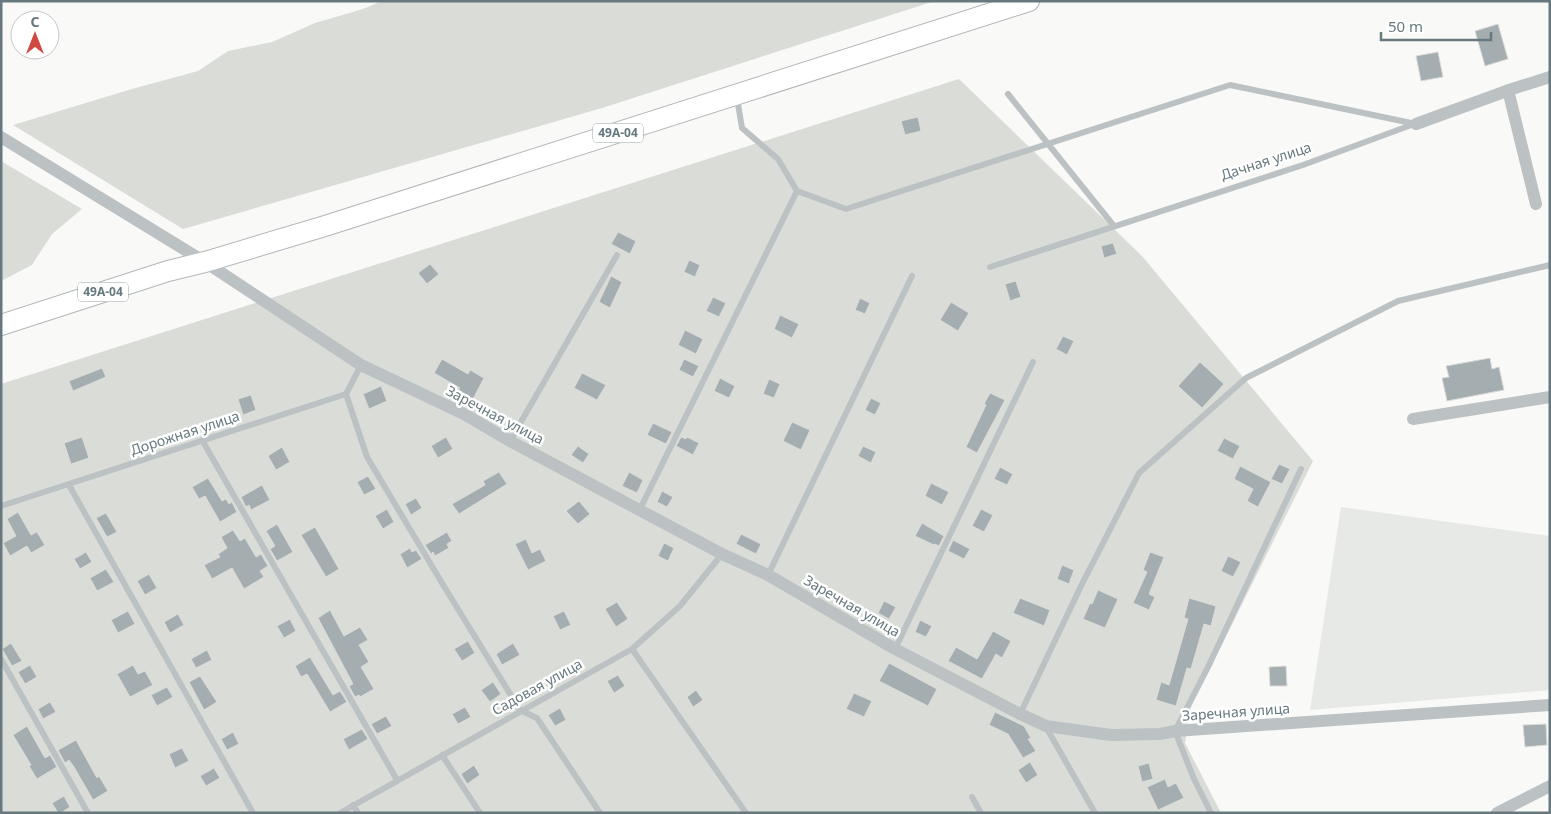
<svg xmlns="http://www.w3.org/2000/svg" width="1551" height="814" font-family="'Noto Sans',sans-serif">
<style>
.built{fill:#e7e9e7}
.green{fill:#daddd7}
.building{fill:#a4aeb1;stroke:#dbdbd9}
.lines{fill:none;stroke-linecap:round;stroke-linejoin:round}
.primary-casing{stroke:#b1b7b9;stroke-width:22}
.lane{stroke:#bcc2c4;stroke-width:6}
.street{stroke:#bcc2c4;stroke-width:12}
.primary{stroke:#fff;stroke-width:20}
.labels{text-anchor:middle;stroke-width:5;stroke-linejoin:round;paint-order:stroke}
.shield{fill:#fff;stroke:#95a1a5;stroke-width:1}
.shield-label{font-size:12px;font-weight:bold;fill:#67797e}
.street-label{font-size:14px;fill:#67797e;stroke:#fff}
</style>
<rect width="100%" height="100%" fill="#f9f9f7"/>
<path class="built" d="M 1341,507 L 1550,536 L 1550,690 L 1310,710 Z"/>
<path class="green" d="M 382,1 L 935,1 L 602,108 L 183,229 L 13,125 L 132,89 L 198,71 L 228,51 L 272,42 L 315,23 L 363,9 Z
M 959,79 L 1142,256 L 1313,461 L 1190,709 L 1185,743 L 1221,813 L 1,813 L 1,384 Z
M 1,161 L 82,209 L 52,234 L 32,265 L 1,281 Z"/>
<path class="building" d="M 1498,24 L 1508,59 L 1485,66 L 1475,31 Z
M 1438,52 L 1443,77 L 1421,81 L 1416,56 Z
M 918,117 L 921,131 L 905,135 L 901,121 Z
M 618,232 L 636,241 L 630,254 L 611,244 Z
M 1113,243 L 1117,254 L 1104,258 L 1101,246 Z
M 689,260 L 700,265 L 695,277 L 684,272 Z
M 430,264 L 439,274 L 427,284 L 418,273 Z
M 611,276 L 622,282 L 610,308 L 599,302 Z
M 1016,281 L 1021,297 L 1010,301 L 1005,284 Z
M 713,297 L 726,303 L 719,317 L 706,311 Z
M 860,298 L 870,303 L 865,314 L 855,310 Z
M 951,302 L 969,313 L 958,331 L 940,320 Z
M 780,315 L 799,324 L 792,338 L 774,329 Z
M 685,330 L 703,339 L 696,354 L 678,345 Z
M 1063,336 L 1074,341 L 1067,355 L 1056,349 Z
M 1490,358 L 1492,369 L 1499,367 L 1504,390 L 1447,401 L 1442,378 L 1449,377 L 1446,366 Z
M 442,359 L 468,374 L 470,370 L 484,378 L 473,399 L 458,390 L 460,388 L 434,373 Z
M 684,359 L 699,366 L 693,377 L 679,370 Z
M 1200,362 L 1224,384 L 1202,408 L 1178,386 Z
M 102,368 L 106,377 L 73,391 L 69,381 Z
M 582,373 L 606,385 L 597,400 L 574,388 Z
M 720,378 L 735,386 L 729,398 L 714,391 Z
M 769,379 L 780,384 L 774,398 L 763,394 Z
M 381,386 L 387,401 L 369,409 L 363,394 Z
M 990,393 L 1005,400 L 977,453 L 966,447 L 986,405 L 984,404 Z
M 251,395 L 256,410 L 243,415 L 238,399 Z
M 871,398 L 881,403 L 875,415 L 865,410 Z
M 792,422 L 810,430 L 801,450 L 783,441 Z
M 653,423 L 672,432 L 666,444 L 647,435 Z
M 82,437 L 89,458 L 71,464 L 64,443 Z
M 446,437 L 453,449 L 438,458 L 431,446 Z
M 681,437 L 686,439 L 687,437 L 699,443 L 693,455 L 676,446 Z
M 1224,438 L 1240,446 L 1233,459 L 1217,451 Z
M 578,446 L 589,454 L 583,463 L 571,455 Z
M 863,446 L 876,452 L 871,463 L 858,456 Z
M 282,447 L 290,462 L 276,470 L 268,456 Z
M 1279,464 L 1290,469 L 1282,484 L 1271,479 Z
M 1240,466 L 1271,482 L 1258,507 L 1247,501 L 1253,489 L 1234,479 Z
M 1000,467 L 1013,474 L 1007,485 L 994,479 Z
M 499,472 L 507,484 L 459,514 L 452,504 L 485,485 L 483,481 Z
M 629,472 L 643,480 L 637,493 L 622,486 Z
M 368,476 L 376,489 L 364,495 L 357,482 Z
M 208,478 L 222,501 L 226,499 L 229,504 L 232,502 L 237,512 L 220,522 L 205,496 L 199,499 L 192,487 Z
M 931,483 L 949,492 L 942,505 L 925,496 Z
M 262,485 L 270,500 L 251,510 L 249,505 L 246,507 L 241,497 Z
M 662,491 L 673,497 L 667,507 L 657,502 Z
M 416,498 L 422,508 L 411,515 L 405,504 Z
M 579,501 L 590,514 L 578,524 L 566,511 Z
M 387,509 L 394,522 L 383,529 L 375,516 Z
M 981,509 L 993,515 L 984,532 L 972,526 Z
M 18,512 L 31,535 L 37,532 L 45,545 L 31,553 L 27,546 L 10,556 L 3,543 L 16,536 L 7,519 Z
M 106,513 L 117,532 L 107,537 L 96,518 Z
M 922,523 L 944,536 L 939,546 L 935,544 L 934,545 L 915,536 Z
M 277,524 L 293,552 L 277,561 L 270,549 L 275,546 L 266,531 Z
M 315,527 L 339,569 L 326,577 L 301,535 Z
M 233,530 L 240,541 L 245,538 L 256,557 L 261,554 L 268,566 L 260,571 L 264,577 L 244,589 L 232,568 L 212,579 L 204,565 L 220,557 L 218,554 L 227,548 L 221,537 Z
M 447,532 L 452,541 L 447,544 L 449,548 L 435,556 L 433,552 L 431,554 L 425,545 Z
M 741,534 L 761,544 L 756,554 L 736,544 Z
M 526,539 L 532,553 L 540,549 L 546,561 L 528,570 L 515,544 Z
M 953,540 L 970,549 L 964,559 L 948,551 Z
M 664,543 L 674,548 L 668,561 L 658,556 Z
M 410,548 L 412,552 L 416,550 L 422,559 L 407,568 L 400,554 Z
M 86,552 L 92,562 L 80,569 L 74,559 Z
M 1150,552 L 1164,557 L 1149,594 L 1155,597 L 1149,610 L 1133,603 L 1147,572 L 1143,570 Z
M 1228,556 L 1241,562 L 1233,577 L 1221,571 Z
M 1062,565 L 1074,570 L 1069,584 L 1057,579 Z
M 106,569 L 114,582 L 97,591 L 90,578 Z
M 149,574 L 157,588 L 145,595 L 137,581 Z
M 1098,590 L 1118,599 L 1105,628 L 1083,619 L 1090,603 L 1092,604 Z
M 1020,598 L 1050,610 L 1044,626 L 1013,613 Z
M 1189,598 L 1216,606 L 1211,626 L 1204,624 L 1191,669 L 1187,668 L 1176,706 L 1156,700 L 1161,682 L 1169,685 L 1188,619 L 1184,618 Z
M 884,601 L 896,607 L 889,619 L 878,613 Z
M 617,602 L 628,619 L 616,627 L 605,609 Z
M 330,610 L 344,636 L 360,627 L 368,640 L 359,645 L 369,662 L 361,667 L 374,689 L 360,697 L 359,695 L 355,697 L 349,686 L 353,684 L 318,618 Z
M 128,611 L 135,624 L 118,633 L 111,620 Z
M 564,611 L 571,625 L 560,630 L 553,616 Z
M 178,614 L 184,625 L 170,633 L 164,622 Z
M 290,619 L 296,631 L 284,638 L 277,626 Z
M 920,620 L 932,626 L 926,637 L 915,632 Z
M 993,631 L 1011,641 L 1002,658 L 996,654 L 982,679 L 948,661 L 956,647 L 977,659 Z
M 468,641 L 475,653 L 462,661 L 454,649 Z
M 11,643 L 22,661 L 12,666 L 2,649 Z
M 513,643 L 520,655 L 502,665 L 496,654 Z
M 207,650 L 212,660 L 196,668 L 191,659 Z
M 310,657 L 333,695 L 340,691 L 347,702 L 330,712 L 307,674 L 301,677 L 295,666 Z
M 889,663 L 937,689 L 928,706 L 879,681 Z
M 30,665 L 37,677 L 25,684 L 18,672 Z
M 133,665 L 138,674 L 145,671 L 153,685 L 130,697 L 117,674 Z
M 1286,666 L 1287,686 L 1270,686 L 1269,667 Z
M 618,675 L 625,686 L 614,693 L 607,681 Z
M 200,676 L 217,702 L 204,710 L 189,682 Z
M 493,682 L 501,694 L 490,702 L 481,690 Z
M 167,687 L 173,697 L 157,706 L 151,695 Z
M 696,690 L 703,700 L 693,707 L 687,697 Z
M 854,693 L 872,701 L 864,717 L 846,709 Z
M 50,702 L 56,712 L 43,719 L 38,709 Z
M 465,707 L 471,717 L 458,724 L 452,714 Z
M 560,708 L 566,720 L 555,726 L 548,715 Z
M 995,712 L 1024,726 L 1031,738 L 1028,739 L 1036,751 L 1023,758 L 1008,734 L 989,725 Z
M 386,716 L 392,726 L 377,734 L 371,724 Z
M 1546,724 L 1547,745 L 1525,747 L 1523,725 Z
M 27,726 L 45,758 L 50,755 L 57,767 L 37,779 L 29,766 L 31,765 L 13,735 Z
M 362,729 L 368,739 L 349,750 L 343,739 Z
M 233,732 L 239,744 L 227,750 L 221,739 Z
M 76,740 L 97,778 L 99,776 L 108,791 L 93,800 L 74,767 L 69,760 L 65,763 L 58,750 Z
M 182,748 L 189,761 L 175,768 L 169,754 Z
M 1030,762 L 1038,775 L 1026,783 L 1018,770 Z
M 1149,763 L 1153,779 L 1142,782 L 1138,766 Z
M 474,765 L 480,775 L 467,784 L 461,774 Z
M 214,768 L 220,778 L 206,786 L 200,776 Z
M 1165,779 L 1168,787 L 1176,783 L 1184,798 L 1158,810 L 1147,787 Z
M 64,796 L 70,807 L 61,813 L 58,813 L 52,803 Z"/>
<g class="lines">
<g class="primary-casing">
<path id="primary" d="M 1,325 L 168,271 L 205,262 L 325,226 L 1029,1"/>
</g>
<path class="lane" d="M 1008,94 L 1114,226
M 737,98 L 742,128 L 778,159 L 797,191 L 846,209 L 1230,85 L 1416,124
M 990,267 L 1303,165 L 1414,124
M 346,394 L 367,457 L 442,583 L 520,710 L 537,718 L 600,813
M 202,440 L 397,780
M 510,441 L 617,255
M 69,485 L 253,813
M 1,506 L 346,394 L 361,365
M 640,509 L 797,191
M 768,575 L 912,276
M 632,649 L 746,813
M 895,649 L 1033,362
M 1,659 L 88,813
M 1020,714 L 1082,584 L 1139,473 L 1246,378 L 1398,301 L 1550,265
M 1046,727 L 1095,813
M 442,755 L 480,813
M 972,797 L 981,813
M 353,805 L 358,813
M 340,813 L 632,649 L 680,606 L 722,554
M 1211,813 L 1194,779 L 1175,731 L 1208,667 L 1301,469"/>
<path class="street" d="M 1508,90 L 1536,204
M 1416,124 L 1512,89 L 1550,77
M 1,137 L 205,262 L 361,365 L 464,414 L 510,441 L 722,554 L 768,575 L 895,649 L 1020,714 L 1046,726 L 1111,735 L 1160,734 L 1175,731 L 1550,705
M 1413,419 L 1550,397
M 1497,813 L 1550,786"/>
<use href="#primary" class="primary"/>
</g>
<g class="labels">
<g class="shield">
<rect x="593" y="123.5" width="50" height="19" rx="4"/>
<rect x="78" y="282.5" width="50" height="19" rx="4"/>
</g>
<g class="shield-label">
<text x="618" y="137">49А-04</text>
<text x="103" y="296">49А-04</text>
</g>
<g class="street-label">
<text transform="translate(1266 161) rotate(-18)" y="5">Дачная улица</text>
<text transform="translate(495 415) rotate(28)" y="5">Заречная улица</text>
<text transform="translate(185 433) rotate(-18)" y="5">Дорожная улица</text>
<text transform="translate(852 606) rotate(30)" y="5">Заречная улица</text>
<text transform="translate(537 687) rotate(-29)" y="5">Садовая улица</text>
<text transform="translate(1236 712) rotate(-4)" y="5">Заречная улица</text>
</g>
</g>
<rect width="1551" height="814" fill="none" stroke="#67797e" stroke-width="5"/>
<g transform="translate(35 35)"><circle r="24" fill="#ffffff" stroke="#c2c9cb"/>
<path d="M0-4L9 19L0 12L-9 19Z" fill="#cf4941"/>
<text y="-8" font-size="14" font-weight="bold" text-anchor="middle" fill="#67797e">С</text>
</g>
<path d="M1381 32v8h110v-8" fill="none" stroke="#67797e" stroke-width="2.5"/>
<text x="1388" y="32" font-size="15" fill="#67797e" stroke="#ffffff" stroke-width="4" paint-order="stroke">50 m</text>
</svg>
